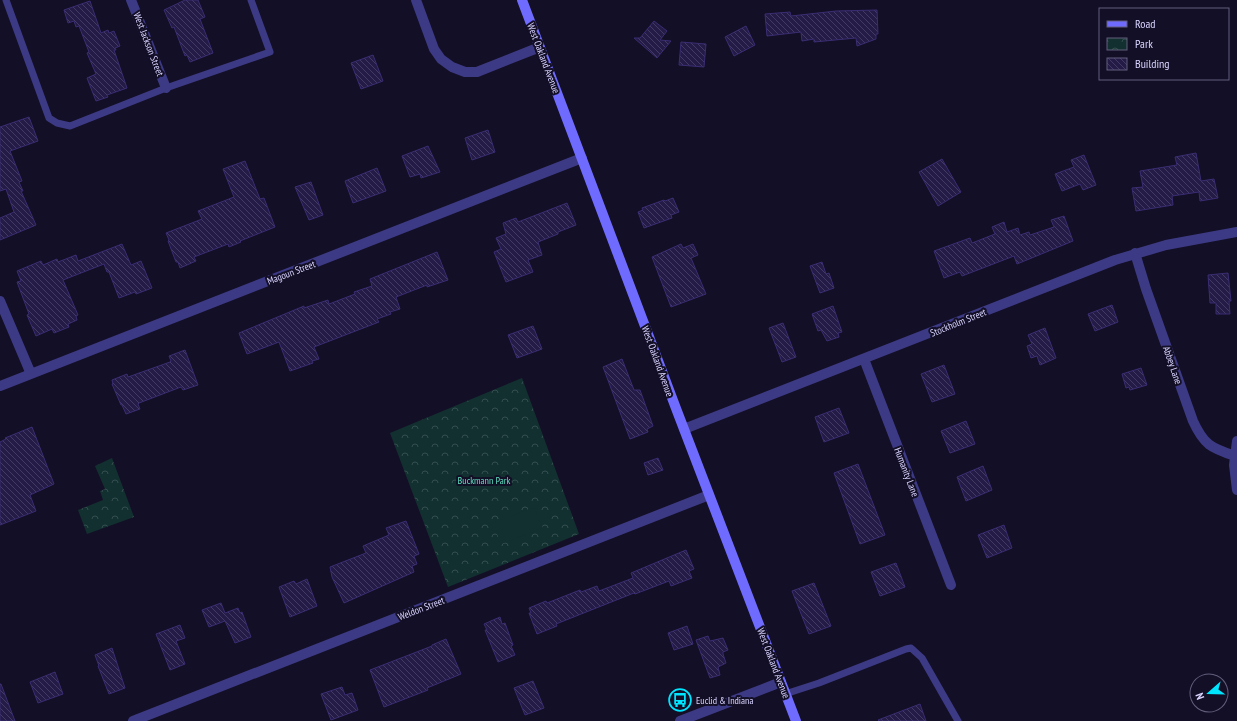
<svg xmlns="http://www.w3.org/2000/svg" width="1237" height="721" font-family="'PT Sans Narrow',sans-serif">
<style>
.park{fill:url(#park-crowns)}
.pitch{fill:#12302f}
.building{fill:url(#building-back-hatch);stroke:#3b2d73}
.lines{fill:none;stroke-linecap:round;stroke-linejoin:round}
.service{stroke:#3d3a85;stroke-width:7}
.minor{stroke:#3d3a85;stroke-width:10}
.tertiary{stroke:#3d3a85;stroke-width:10}
.secondary{stroke:#6f6bff;stroke-width:10}
.labels{text-anchor:middle;stroke-width:4;stroke-linejoin:round;paint-order:stroke}
.street-label{font-size:10px;fill:#d9d4ff;stroke:#130f26}
.park-label{font-size:10px;fill:#5fe0c0;stroke:#130f26}
.poi-label{font-size:10px;fill:#d9d4ff;stroke:#130f26;text-anchor:start}
</style>
<defs>
<pattern id="park-crowns" width="20" height="18" patternUnits="userSpaceOnUse"><rect width="20" height="18" fill="#12302f"/><path d="M2 6a3 3 0 1 1 6 0M12 15a3 3 0 1 1 6 0" fill="none" stroke="#344d4e"/></pattern>
<pattern id="building-back-hatch" width="6" height="6" patternUnits="userSpaceOnUse"><rect width="6" height="6" fill="#241b47"/><path d="M-1 5l2 2M0 0l6 6M5-1l2 2" fill="none" stroke="#433b63"/></pattern>
</defs>
<rect width="100%" height="100%" fill="#130f26"/>
<path class="park" d="M 522,378 L 579,534 L 448,587 L 390,433 Z
M 112,458 L 134,517 L 87,534 L 78,510 L 103,500 L 100,491 L 105,489 L 95,466 Z"/>
<path class="pitch" d="M 534,507 L 543,528 L 501,544 L 493,523 Z"/>
<path class="building" d="M 185,0 L 198,0 L 205,17 L 200,19 L 213,53 L 190,62 L 187,55 L 185,56 L 174,27 L 172,28 L 164,10 Z
M 90,1 L 101,33 L 108,30 L 109,33 L 114,31 L 120,46 L 115,48 L 116,50 L 114,50 L 127,88 L 107,95 L 108,97 L 96,101 L 87,78 L 96,74 L 87,53 L 89,52 L 79,26 L 76,27 L 74,21 L 68,23 L 64,10 Z
M 877,10 L 878,34 L 876,34 L 876,39 L 857,46 L 856,38 L 814,42 L 814,39 L 802,41 L 801,32 L 767,36 L 765,14 L 790,12 L 791,16 L 836,11 Z
M 654,21 L 667,31 L 660,40 L 671,41 L 657,58 L 634,38 L 640,38 Z
M 746,26 L 755,45 L 734,56 L 725,37 Z
M 681,42 L 706,44 L 704,67 L 679,65 Z
M 373,55 L 383,81 L 361,89 L 351,63 Z
M 29,117 L 38,141 L 10,151 L 22,181 L 19,182 L 23,191 L 21,191 L 36,225 L 0,240 L 0,218 L 14,212 L 6,189 L 0,191 L 0,127 Z
M 488,130 L 495,152 L 472,160 L 465,138 Z
M 428,146 L 440,172 L 421,178 L 420,174 L 410,177 L 402,156 Z
M 1196,153 L 1201,181 L 1214,179 L 1218,198 L 1200,201 L 1199,192 L 1172,196 L 1173,205 L 1136,211 L 1132,188 L 1143,187 L 1140,171 L 1177,165 L 1175,157 Z
M 1084,155 L 1096,185 L 1083,190 L 1080,184 L 1062,191 L 1055,174 L 1074,167 L 1071,160 Z
M 942,159 L 961,192 L 938,206 L 919,172 Z
M 245,161 L 260,199 L 264,198 L 275,227 L 240,241 L 241,242 L 229,247 L 228,244 L 194,257 L 196,261 L 180,268 L 178,262 L 176,262 L 168,241 L 169,240 L 166,233 L 202,219 L 198,211 L 234,197 L 223,169 Z
M 377,168 L 386,191 L 353,203 L 345,181 Z
M 311,182 L 323,215 L 309,220 L 295,187 Z
M 673,198 L 679,212 L 671,215 L 672,218 L 644,228 L 638,212 L 643,210 L 642,208 L 664,200 L 665,201 Z
M 567,203 L 576,225 L 558,232 L 558,234 L 538,242 L 542,255 L 528,260 L 533,272 L 506,282 L 494,252 L 501,249 L 496,238 L 506,234 L 503,223 L 516,218 L 518,222 Z
M 1064,216 L 1073,241 L 1017,264 L 1014,256 L 962,276 L 960,272 L 944,278 L 934,251 L 970,238 L 972,243 L 995,234 L 992,227 L 1004,222 L 1007,232 L 1018,228 L 1020,235 L 1029,232 L 1030,235 L 1054,227 L 1051,220 Z
M 122,244 L 131,265 L 141,261 L 152,288 L 136,294 L 135,292 L 119,298 L 109,272 L 107,272 L 104,264 L 63,280 L 78,315 L 76,316 L 77,320 L 68,324 L 69,327 L 54,333 L 52,329 L 36,336 L 27,315 L 29,314 L 17,282 L 21,281 L 17,271 L 41,261 L 43,265 L 57,259 L 58,262 L 76,255 L 78,261 Z
M 681,244 L 683,248 L 693,244 L 698,255 L 691,258 L 706,294 L 671,307 L 652,257 Z
M 437,252 L 448,280 L 427,287 L 427,285 L 396,297 L 400,309 L 390,312 L 391,314 L 377,319 L 379,322 L 314,347 L 319,359 L 312,361 L 313,363 L 290,371 L 279,342 L 247,354 L 239,333 L 304,306 L 304,308 L 328,300 L 329,304 L 355,294 L 354,292 L 372,286 L 370,279 Z
M 822,262 L 826,274 L 829,273 L 834,288 L 820,293 L 810,266 Z
M 1228,273 L 1231,301 L 1229,301 L 1230,314 L 1216,314 L 1216,303 L 1210,303 L 1208,275 Z
M 1112,305 L 1118,322 L 1095,331 L 1088,314 Z
M 833,306 L 842,332 L 838,333 L 839,337 L 827,341 L 821,330 L 818,331 L 812,314 Z
M 783,323 L 796,357 L 782,362 L 769,328 Z
M 533,326 L 542,349 L 517,358 L 508,335 Z
M 1045,328 L 1056,358 L 1040,365 L 1037,356 L 1031,358 L 1027,346 L 1032,344 L 1028,335 Z
M 185,350 L 198,385 L 183,390 L 181,387 L 139,403 L 138,404 L 140,409 L 126,414 L 122,405 L 121,405 L 112,384 L 113,384 L 112,380 L 127,374 L 128,377 L 170,362 L 171,361 L 169,356 Z
M 622,359 L 634,390 L 640,390 L 653,426 L 647,429 L 648,432 L 630,439 L 603,367 Z
M 944,365 L 955,394 L 932,402 L 921,374 Z
M 1141,368 L 1147,385 L 1130,390 L 1129,387 L 1126,388 L 1122,374 Z
M 839,408 L 849,433 L 824,442 L 815,417 Z
M 966,421 L 975,444 L 950,453 L 941,431 Z
M 32,427 L 54,484 L 30,495 L 36,511 L 0,525 L 0,442 L 6,439 L 5,438 Z
M 658,458 L 663,470 L 648,475 L 644,463 Z
M 858,464 L 885,535 L 860,544 L 834,473 Z
M 983,466 L 992,490 L 966,501 L 957,477 Z
M 406,521 L 419,554 L 414,556 L 417,564 L 412,566 L 414,572 L 344,603 L 332,577 L 330,567 L 366,553 L 363,546 L 389,535 L 386,528 Z
M 1004,525 L 1012,548 L 987,558 L 978,535 Z
M 686,550 L 694,569 L 689,571 L 692,578 L 671,586 L 669,581 L 635,594 L 634,593 L 556,624 L 557,626 L 537,634 L 529,613 L 531,613 L 529,608 L 546,601 L 547,603 L 580,590 L 581,592 L 597,586 L 599,591 L 633,578 L 631,573 Z
M 896,563 L 905,587 L 880,596 L 871,572 Z
M 307,579 L 317,606 L 290,617 L 279,587 L 294,581 L 296,584 Z
M 814,583 L 831,626 L 809,634 L 792,591 Z
M 221,603 L 225,613 L 238,608 L 240,613 L 242,612 L 251,637 L 235,643 L 225,621 L 209,627 L 202,610 Z
M 500,617 L 502,624 L 505,623 L 513,645 L 511,646 L 515,655 L 498,662 L 485,630 L 487,630 L 484,624 Z
M 180,625 L 185,638 L 176,641 L 185,664 L 170,670 L 156,634 Z
M 687,626 L 693,644 L 674,650 L 668,633 Z
M 708,636 L 710,641 L 723,638 L 728,650 L 723,652 L 723,654 L 726,663 L 718,667 L 720,675 L 710,678 L 696,640 Z
M 446,639 L 461,674 L 427,688 L 428,690 L 384,707 L 370,670 L 432,646 L 432,645 Z
M 112,648 L 125,688 L 109,694 L 98,666 L 99,666 L 95,655 Z
M 55,672 L 63,694 L 38,703 L 30,682 Z
M 533,681 L 544,708 L 525,715 L 514,688 Z
M 0,684 L 1,684 L 15,721 L 0,721 Z
M 342,687 L 345,695 L 352,693 L 358,710 L 331,720 L 321,694 Z
M 920,704 L 926,721 L 879,721 L 878,720 Z"/>
<g class="lines">
<path class="service" d="M 6,0 L 49,118 L 57,123 L 70,126 L 166,88 L 270,52 L 251,0
M 785,694 L 819,683 L 906,649 L 911,648 L 922,658 L 958,721"/>
<path class="minor" d="M 131,0 L 166,88
M 416,0 L 434,49 L 441,59 L 452,67 L 465,72 L 477,72 L 540,47
M 1135,253 L 1146,289 L 1193,421 C 1204,445 1211,448 1235,456
M 0,301 L 31,374
M 864,359 L 951,585
M 0,386 L 582,158
M 684,429 L 1115,260 L 1166,245 L 1237,232
M 133,721 L 709,495"/>
<path class="tertiary" d="M 1237,441 L 1234,465 L 1237,490
M 680,721 L 781,682"/>
<path class="secondary" d="M 522,0 L 677,411 L 796,721"/>
</g>
<defs>
<g id="bus-ring" transform="scale(1.15)"><circle r="9.5" fill="#130f26" stroke="#00e5ff" stroke-width="1.5"/><path d="M-5-6H5V4H4V6H2V4H-2V6H-4V4H-5ZM-3.5-4V0h7V-4ZM-3.5 1.2v1.5H-2V1.2ZM2 1.2v1.5H3.5V1.2Z" fill="#00e5ff"/></g>
</defs>
<g fill-rule="evenodd">
<use href="#bus-ring" x="680" y="700"/>
</g>
<g class="labels">
<g class="street-label">
<text transform="translate(149 44) rotate(69)" y="4">West Jackson Street</text>
<text transform="translate(544 58) rotate(69)" y="4">West Oakland Avenue</text>
<text transform="translate(291 272) rotate(-21)" y="4">Magoun Street</text>
<text transform="translate(958 322) rotate(-22)" y="4">Stockholm Street</text>
<text transform="translate(658 361) rotate(70)" y="4">West Oakland Avenue</text>
<text transform="translate(1173 365) rotate(71)" y="4">Abbey Lane</text>
<text transform="translate(907 472) rotate(69)" y="4">Humanity Lane</text>
<text transform="translate(421 608) rotate(-21)" y="4">Weldon Street</text>
<text transform="translate(774 663) rotate(69)" y="4">West Oakland Avenue</text>
</g>
<g class="park-label">
<text x="484" y="484">Buckmann Park</text>
</g>
<g class="poi-label">
<text x="696" y="704">Euclid &amp; Indiana</text>
</g>
</g>
<rect x="1099" y="8" width="130" height="72" fill="#130f26" stroke="#625e7d"/>
<rect x="1107" y="21" width="20" height="6" fill="#6f6bff" stroke="#625e7d"/>
<text x="1135" y="28" font-size="12" fill="#d9d4ff">Road</text>
<rect x="1107" y="38" width="20" height="12" fill="url(#park-crowns)" stroke="#625e7d"/>
<text x="1135" y="48" font-size="12" fill="#d9d4ff">Park</text>
<rect x="1107" y="58" width="20" height="12" fill="url(#building-back-hatch)" stroke="#625e7d"/>
<text x="1135" y="68" font-size="12" fill="#d9d4ff">Building</text>
<g transform="translate(1209 693) rotate(250)"><circle r="19" fill="#130f26" stroke="#625e7d"/>
<path d="M0-3L7 15L0 10L-7 15Z" fill="#00e5ff"/>
<text y="-6" font-size="11" font-weight="bold" text-anchor="middle" fill="#d9d4ff">N</text>
</g>
</svg>
